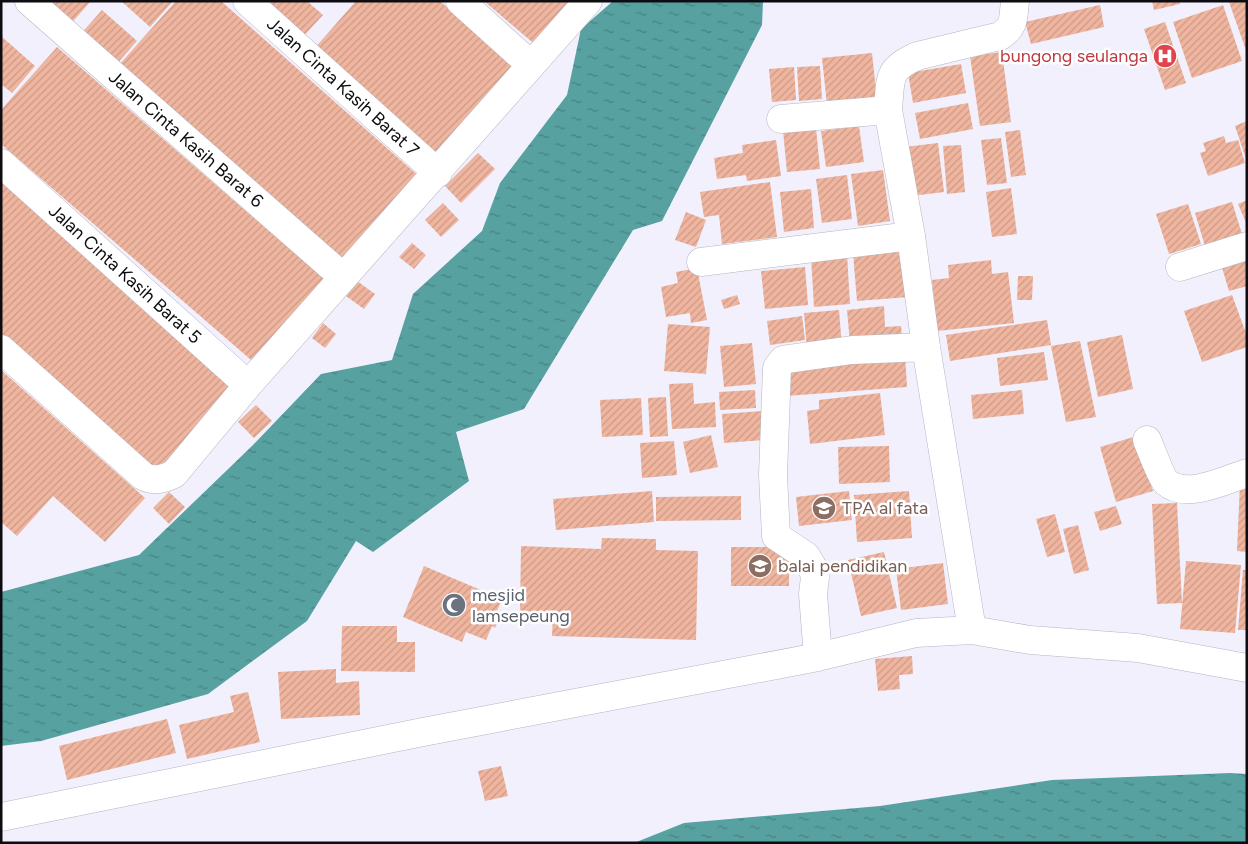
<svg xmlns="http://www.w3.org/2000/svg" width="1248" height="844" font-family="Figtree,sans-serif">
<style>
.water{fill:url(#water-ripples)}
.building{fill:url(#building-hatch)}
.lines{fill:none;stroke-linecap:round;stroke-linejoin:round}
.minor-casing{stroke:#b6b5c1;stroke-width:29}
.minor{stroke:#fff;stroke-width:28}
.labels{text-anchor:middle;stroke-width:5;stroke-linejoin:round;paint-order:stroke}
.health-label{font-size:18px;fill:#be3a42;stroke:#fff;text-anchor:end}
.street-label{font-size:18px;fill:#0d0d11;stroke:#fff}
.education-label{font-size:18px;fill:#785e54;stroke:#fff;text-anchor:start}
.worship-label{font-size:18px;fill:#5b616d;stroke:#fff;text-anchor:start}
</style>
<defs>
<pattern id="water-ripples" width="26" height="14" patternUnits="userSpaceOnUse" patternTransform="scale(1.25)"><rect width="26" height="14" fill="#57a1a1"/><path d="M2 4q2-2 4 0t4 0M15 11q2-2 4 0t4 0" fill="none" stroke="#468282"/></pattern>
<pattern id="building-hatch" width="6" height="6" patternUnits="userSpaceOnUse" patternTransform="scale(1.25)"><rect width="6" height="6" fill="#efb59f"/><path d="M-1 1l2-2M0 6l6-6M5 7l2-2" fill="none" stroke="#cc9a88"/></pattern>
</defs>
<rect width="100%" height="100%" fill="#f1f0fc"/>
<path class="water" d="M 613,1 L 763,1 L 762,25 L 662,221 L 633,230 L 524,409 L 456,432 L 469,481 L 373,552 L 356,541 L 307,621 L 208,694 L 41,741 L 1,746 L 1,592 L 139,555 L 252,446 L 321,374 L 392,360 L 413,294 L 482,231 L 500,183 L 567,95 L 581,29 Z
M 1230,773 L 1247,774 L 1247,843 L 634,843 L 684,823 L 880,806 L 1052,780 Z"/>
<path class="building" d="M 39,1 L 91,1 L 68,27 Z
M 121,1 L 173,1 L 150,27 Z
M 176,1 L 221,1 L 423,180 L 344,267 L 118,66 Z
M 272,1 L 307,1 L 323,15 L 299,41 L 264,11 Z
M 356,1 L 440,1 L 518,70 L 438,159 L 314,49 Z
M 484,1 L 577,1 L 538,47 Z
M 1152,1 L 1180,1 L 1180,4 L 1154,10 Z
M 1232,1 L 1247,1 L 1247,53 L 1229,2 Z
M 1100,5 L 1104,27 L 1031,44 L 1025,22 Z
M 1223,5 L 1242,61 L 1192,78 L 1173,22 Z
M 102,10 L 137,41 L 114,67 L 79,36 Z
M 1165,22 L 1186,83 L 1165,90 L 1144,29 Z
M 1,36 L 35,66 L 12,93 L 1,84 Z
M 57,47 L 329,283 L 257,365 L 1,144 L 1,110 Z
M 1002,52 L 1011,122 L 980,126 L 970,56 Z
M 872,53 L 877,100 L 827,105 L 822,58 Z
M 961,64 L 966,93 L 913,103 L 908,73 Z
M 820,66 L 822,99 L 799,101 L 797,67 Z
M 794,67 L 796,100 L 772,102 L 769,69 Z
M 968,103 L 973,129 L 920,139 L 915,113 Z
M 1247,121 L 1247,159 L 1246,159 L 1235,126 Z
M 859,126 L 864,162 L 826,167 L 821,131 Z
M 816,128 L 820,169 L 787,172 L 783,131 Z
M 1020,130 L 1026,175 L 1011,177 L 1005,132 Z
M 1224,136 L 1226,143 L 1238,140 L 1245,163 L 1208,176 L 1200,153 L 1206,151 L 1203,143 Z
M 1001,138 L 1007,183 L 987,185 L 981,140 Z
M 776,140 L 781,176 L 747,181 L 746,175 L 717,179 L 714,158 L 743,153 L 742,145 Z
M 938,143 L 944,192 L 911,196 L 905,147 Z
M 961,145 L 965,192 L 947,194 L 943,146 Z
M 478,153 L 495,169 L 461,203 L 445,186 Z
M 883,170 L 890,221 L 858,226 L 851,174 Z
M 847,175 L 852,219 L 822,223 L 816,179 Z
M 1,181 L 235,387 L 157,475 L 1,337 Z
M 770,182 L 777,237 L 722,244 L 719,215 L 704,217 L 700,192 Z
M 1011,188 L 1017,234 L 992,237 L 986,192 Z
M 811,189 L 814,228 L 784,232 L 780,192 Z
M 1247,200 L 1247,225 L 1238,204 Z
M 1232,202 L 1242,234 L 1205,246 L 1195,213 Z
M 443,203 L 459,220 L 441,237 L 425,220 Z
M 1188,204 L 1201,244 L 1169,254 L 1156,214 Z
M 686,212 L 706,220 L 696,247 L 675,240 Z
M 412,243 L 426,255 L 414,269 L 399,257 Z
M 904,249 L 908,297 L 857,301 L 853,253 Z
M 847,254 L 850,304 L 814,307 L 811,257 Z
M 1247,254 L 1247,286 L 1229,291 L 1220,261 Z
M 991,260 L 992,274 L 1008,272 L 1014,323 L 937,331 L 932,280 L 949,278 L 948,265 Z
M 805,267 L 808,305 L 765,309 L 761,271 Z
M 697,268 L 707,320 L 691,323 L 690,313 L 666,317 L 661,287 L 678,283 L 676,272 Z
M 1018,276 L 1033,276 L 1032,300 L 1017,300 Z
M 357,281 L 375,294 L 364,309 L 346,296 Z
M 737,295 L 740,304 L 724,309 L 721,300 Z
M 1232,295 L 1247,336 L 1247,347 L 1202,362 L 1184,311 Z
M 884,306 L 885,327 L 901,326 L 902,338 L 850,343 L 847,310 Z
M 839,310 L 842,347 L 807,350 L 804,313 Z
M 802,316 L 805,340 L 770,345 L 767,321 Z
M 1047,320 L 1051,345 L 950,361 L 946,335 Z
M 323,323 L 336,334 L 325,348 L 312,338 Z
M 668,324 L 710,327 L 706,374 L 664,371 Z
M 1122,335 L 1133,389 L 1098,397 L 1087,342 Z
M 1080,341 L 1096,417 L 1066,422 L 1051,346 Z
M 752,343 L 756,384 L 724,387 L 720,346 Z
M 1044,352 L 1048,380 L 1000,386 L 997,358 Z
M 905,354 L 907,387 L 786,396 L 784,364 Z
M 1,370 L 145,498 L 105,542 L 53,496 L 17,536 L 1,522 Z
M 693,383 L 694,404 L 715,402 L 716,427 L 672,429 L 669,384 Z
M 755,390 L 756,408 L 720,410 L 719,392 Z
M 1022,390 L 1024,414 L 973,419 L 971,395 Z
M 880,393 L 885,435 L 810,444 L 807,411 L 819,409 L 819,400 Z
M 666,397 L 668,436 L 650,437 L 648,398 Z
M 641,398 L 643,435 L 602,437 L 600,400 Z
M 256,405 L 272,421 L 254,438 L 238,422 Z
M 762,411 L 764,440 L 724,443 L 722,414 Z
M 711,435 L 718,467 L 690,473 L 683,442 Z
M 1137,436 L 1153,491 L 1116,502 L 1100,447 Z
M 674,441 L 677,475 L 642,478 L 640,443 Z
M 889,446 L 890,482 L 839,484 L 838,447 Z
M 1240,483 L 1247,484 L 1247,552 L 1237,551 Z
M 652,491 L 654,522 L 556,530 L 553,499 Z
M 849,491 L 852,520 L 799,526 L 796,497 Z
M 909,491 L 912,538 L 857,542 L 854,495 Z
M 169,492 L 185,507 L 169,524 L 153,508 Z
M 741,496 L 741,520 L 656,521 L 656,497 Z
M 1177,503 L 1182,603 L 1157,604 L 1152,504 Z
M 1116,506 L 1122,524 L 1100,531 L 1094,512 Z
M 1055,514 L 1065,552 L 1047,557 L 1036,519 Z
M 1078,525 L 1089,570 L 1074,574 L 1063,529 Z
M 602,538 L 656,539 L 656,550 L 698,551 L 696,640 L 552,636 L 553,612 L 520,611 L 521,546 L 601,549 Z
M 731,547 L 789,547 L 789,586 L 731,586 Z
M 884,552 L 897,608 L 861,616 L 848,560 Z
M 1186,561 L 1241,565 L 1235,633 L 1180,629 Z
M 943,563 L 948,604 L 901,610 L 896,569 Z
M 424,566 L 502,599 L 497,611 L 501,613 L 495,628 L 492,626 L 486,640 L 466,632 L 462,642 L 403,617 Z
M 1243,570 L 1247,570 L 1247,630 L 1238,630 Z
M 342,626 L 397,626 L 397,642 L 415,642 L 415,672 L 341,671 Z
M 912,656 L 913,674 L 899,675 L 900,689 L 878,691 L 875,659 Z
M 336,669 L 336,683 L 359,681 L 360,715 L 281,719 L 278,672 Z
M 248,692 L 260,742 L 187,759 L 179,725 L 234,712 L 230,696 Z
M 167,719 L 176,753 L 67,780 L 59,746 Z
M 501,766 L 508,796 L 485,801 L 478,771 Z"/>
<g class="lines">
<g class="minor-casing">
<path id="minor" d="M 29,1 L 343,277
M 247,1 L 438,173
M 460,1 L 531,65
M 888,110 C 891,79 886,70 917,56 L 1000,36 C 1015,27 1013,18 1015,1
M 781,119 L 888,110 L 911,236
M 1,163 L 248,385
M 701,262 L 911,236 L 926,347 L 972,630
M 1180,267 L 1247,246
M 1,349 L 143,476 C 154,482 163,479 174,474 L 248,385 L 588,1
M 1147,440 C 1151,449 1161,477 1166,482 C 1186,500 1225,480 1247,473
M 818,657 L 813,594 L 815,577 L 812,566 L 806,556 L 776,536 L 773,475 L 777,368 L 783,360 L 788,359 L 852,350 L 926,347
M 1,817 L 423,732 L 818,657 L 916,633 L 972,630 L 1030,640 L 1138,648 L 1247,668"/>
</g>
<use href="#minor" class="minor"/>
</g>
<defs>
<g id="hospital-disc" transform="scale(1.25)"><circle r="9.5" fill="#e0444e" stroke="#fff"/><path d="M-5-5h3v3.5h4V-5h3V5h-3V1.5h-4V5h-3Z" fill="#fff"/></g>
<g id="school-disc" transform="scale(1.25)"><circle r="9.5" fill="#8d6e63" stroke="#fff"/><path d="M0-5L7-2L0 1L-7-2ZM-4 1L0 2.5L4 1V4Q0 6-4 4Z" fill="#fff"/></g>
<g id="university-disc" transform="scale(1.25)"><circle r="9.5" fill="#8d6e63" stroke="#fff"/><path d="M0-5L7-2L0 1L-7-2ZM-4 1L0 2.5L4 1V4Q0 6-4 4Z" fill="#fff"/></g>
<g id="mosque-disc" transform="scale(1.25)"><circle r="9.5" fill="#6b7280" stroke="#fff"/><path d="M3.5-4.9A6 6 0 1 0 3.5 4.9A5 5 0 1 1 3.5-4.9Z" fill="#fff"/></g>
</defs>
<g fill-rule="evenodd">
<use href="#hospital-disc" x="1165" y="56"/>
<use href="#school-disc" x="824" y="508"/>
<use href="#university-disc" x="760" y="566"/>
<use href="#mosque-disc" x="454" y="605"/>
</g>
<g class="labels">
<g class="health-label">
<text x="1148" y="62">bungong seulanga</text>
</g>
<g class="street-label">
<text transform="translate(343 87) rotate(42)" y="6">Jalan Cinta Kasih Barat 7</text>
<text transform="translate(186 139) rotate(41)" y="6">Jalan Cinta Kasih Barat 6</text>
<text transform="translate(125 274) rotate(42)" y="6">Jalan Cinta Kasih Barat 5</text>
</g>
<g class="education-label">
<text x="842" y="514">TPA al fata</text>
<text x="778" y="572">balai pendidikan</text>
</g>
<g class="worship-label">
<text x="472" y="601">mesjid<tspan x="472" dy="21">lamsepeung</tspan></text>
</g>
</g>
<rect width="1248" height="844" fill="none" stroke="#0d0d11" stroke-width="5"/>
</svg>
